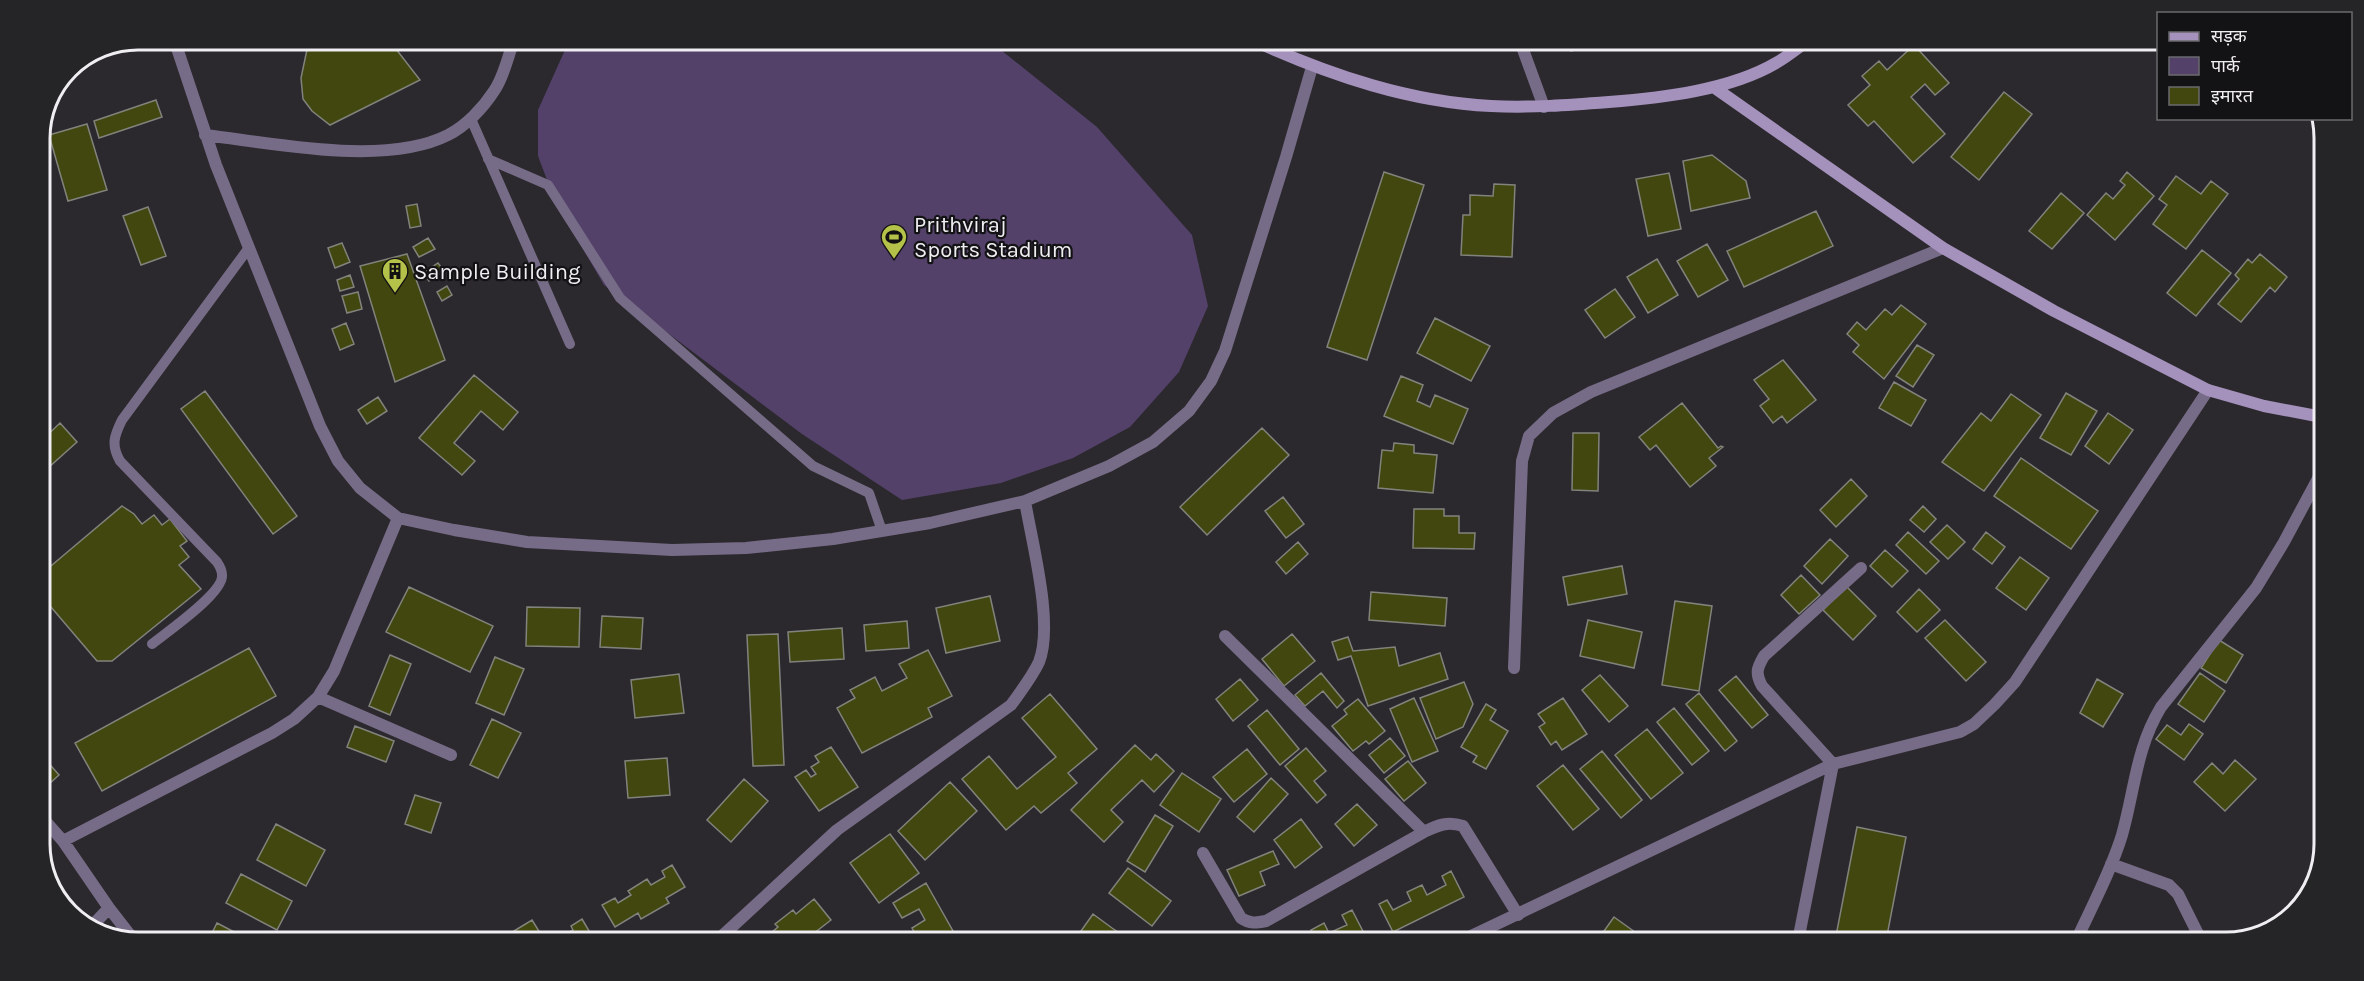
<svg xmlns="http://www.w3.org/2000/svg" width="2364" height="981" font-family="Karla,'Noto Sans Devanagari',sans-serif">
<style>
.green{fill:#534169}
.building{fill:#41470f;stroke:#82837c;stroke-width:1.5}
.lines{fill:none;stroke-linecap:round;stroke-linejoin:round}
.lane{stroke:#776c87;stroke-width:10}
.street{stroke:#776c87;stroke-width:12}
.secondary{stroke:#a491bc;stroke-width:12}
.labels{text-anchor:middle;stroke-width:4.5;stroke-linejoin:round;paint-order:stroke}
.poi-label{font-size:22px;fill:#f0eef2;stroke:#131214;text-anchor:start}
.rim{fill:none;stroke:#f0eef2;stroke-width:3}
</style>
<rect width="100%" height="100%" fill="#2b292e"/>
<path class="green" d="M 569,41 L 991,42 L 1097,127 L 1192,235 L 1208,306 L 1179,372 L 1130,427 L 1073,458 L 1001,483 L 902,500 L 802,434 L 604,285 L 555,201 L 538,156 L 538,110 Z"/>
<path class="building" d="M 278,39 L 293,40 L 282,46 Z
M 309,40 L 389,40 L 420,80 L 330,125 L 312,111 L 303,99 L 301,78 Z
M 1569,44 L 1594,44 L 1571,51 Z
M 1914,45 L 1949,83 L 1935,95 L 1925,84 L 1911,97 L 1945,134 L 1913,163 L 1874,121 L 1868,126 L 1848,105 L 1870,85 L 1862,76 L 1879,61 L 1887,70 Z
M 2004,92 L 2032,114 L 1979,180 L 1951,157 Z
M 156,100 L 162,117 L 99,138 L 94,121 Z
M 87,124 L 107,190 L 68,201 L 49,135 Z
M 1712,155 L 1746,181 L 1750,198 L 1691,211 L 1683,161 Z
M 1384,172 L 1424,185 L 1367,360 L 1327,347 Z
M 2127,172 L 2154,196 L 2115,240 L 2087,215 L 2106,193 L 2113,199 L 2125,185 L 2120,181 Z
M 1669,173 L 1681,229 L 1648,236 L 1636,179 Z
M 2176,176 L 2201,194 L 2211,181 L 2228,194 L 2186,249 L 2153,224 L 2167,205 L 2159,199 Z
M 1494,184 L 1515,185 L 1512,257 L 1461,255 L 1463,215 L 1470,215 L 1470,195 L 1493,196 Z
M 2061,193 L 2084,213 L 2052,249 L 2029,231 Z
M 417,204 L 421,226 L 410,228 L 406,206 Z
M 148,207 L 166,256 L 141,265 L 123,216 Z
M 1816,211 L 1833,246 L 1744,287 L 1727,251 Z
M 428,238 L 435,249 L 419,257 L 413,247 Z
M 342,243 L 350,262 L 335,268 L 328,248 Z
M 1707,244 L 1728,280 L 1698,297 L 1677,261 Z
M 2202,250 L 2231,273 L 2196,316 L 2167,293 Z
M 407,254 L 445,360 L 395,382 L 360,266 Z
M 2260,254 L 2287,277 L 2275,292 L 2270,287 L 2241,322 L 2218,304 L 2239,279 L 2235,275 L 2248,259 L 2252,263 Z
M 1657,259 L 1678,295 L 1648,313 L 1627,277 Z
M 438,263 L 444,271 L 429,281 L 423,273 Z
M 350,275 L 354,287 L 340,291 L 337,280 Z
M 447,286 L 452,295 L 442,301 L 437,292 Z
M 1615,289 L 1635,317 L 1605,338 L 1585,310 Z
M 358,292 L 362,309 L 347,313 L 342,296 Z
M 1901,305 L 1926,324 L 1884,379 L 1853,352 L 1859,345 L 1847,334 L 1857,322 L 1866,330 L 1885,309 L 1892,315 Z
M 1435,318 L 1490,346 L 1471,381 L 1417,353 Z
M 346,323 L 354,344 L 340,350 L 332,329 Z
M 1917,345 L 1934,355 L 1913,387 L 1896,376 Z
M 1783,360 L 1816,400 L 1787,423 L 1782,416 L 1773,423 L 1760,406 L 1769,399 L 1754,380 Z
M 474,375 L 518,412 L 503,430 L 481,411 L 454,443 L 475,461 L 462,475 L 419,438 Z
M 1401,376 L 1423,385 L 1417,401 L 1430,407 L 1435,395 L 1468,409 L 1453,444 L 1384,416 Z
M 1894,382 L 1926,400 L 1911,426 L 1879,408 Z
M 205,391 L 297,516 L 273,534 L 181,409 Z
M 2066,393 L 2097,411 L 2071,455 L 2040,438 Z
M 2011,394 L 2041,415 L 1984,491 L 1942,462 L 1981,413 L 1991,421 Z
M 378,397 L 387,411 L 367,424 L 358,410 Z
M 1682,403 L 1718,448 L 1721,446 L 1723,447 L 1709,458 L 1716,466 L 1690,487 L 1656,445 L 1650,450 L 1639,437 Z
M 2108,413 L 2133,430 L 2109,464 L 2085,446 Z
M 60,423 L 77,442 L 39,476 L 39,443 Z
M 1262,428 L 1289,455 L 1207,535 L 1180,507 Z
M 1573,433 L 1599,433 L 1598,491 L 1572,490 Z
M 1394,443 L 1414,445 L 1414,453 L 1437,455 L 1433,493 L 1378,488 L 1382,450 L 1393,451 Z
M 2021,458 L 2098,511 L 2071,549 L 1994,496 Z
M 1851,479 L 1867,496 L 1836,527 L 1820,510 Z
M 1283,497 L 1304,524 L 1286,538 L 1265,511 Z
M 122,506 L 134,514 L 142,524 L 154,515 L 162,525 L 170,519 L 187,541 L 180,546 L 189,557 L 179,565 L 201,589 L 112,661 L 97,661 L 39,593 L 39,576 Z
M 1923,506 L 1936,519 L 1924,532 L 1910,520 Z
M 1414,509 L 1444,509 L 1444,516 L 1459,516 L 1459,533 L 1475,533 L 1474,549 L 1413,548 Z
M 1947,525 L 1965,542 L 1948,559 L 1930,542 Z
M 1908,532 L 1939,561 L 1926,574 L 1896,545 Z
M 1986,532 L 2005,547 L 1992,564 L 1973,549 Z
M 1830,539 L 1848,556 L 1822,584 L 1804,566 Z
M 1298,542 L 1308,554 L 1286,574 L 1276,562 Z
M 1885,550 L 1908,571 L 1892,587 L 1870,566 Z
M 2020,557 L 2049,578 L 2026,610 L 1996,588 Z
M 1622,566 L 1627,594 L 1568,605 L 1563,577 Z
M 1801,575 L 1820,595 L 1799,614 L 1781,595 Z
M 1846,586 L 1876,616 L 1853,640 L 1823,610 Z
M 409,587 L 493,626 L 470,672 L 386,632 Z
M 1919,589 L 1940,610 L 1917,632 L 1897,612 Z
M 1371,592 L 1447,598 L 1445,626 L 1369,620 Z
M 990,596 L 1000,641 L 946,653 L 936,608 Z
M 1675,601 L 1712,606 L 1699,691 L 1662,685 Z
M 527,607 L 580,608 L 579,647 L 526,646 Z
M 602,616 L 643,618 L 641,649 L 600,647 Z
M 1588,620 L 1642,632 L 1634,668 L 1580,656 Z
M 1945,620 L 1986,662 L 1966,681 L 1925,638 Z
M 907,621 L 909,648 L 866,651 L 864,625 Z
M 842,628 L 844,659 L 790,662 L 788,632 Z
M 778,634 L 784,765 L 753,766 L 747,635 Z
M 1292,634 L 1315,661 L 1284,686 L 1262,659 Z
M 1348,637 L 1353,651 L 1395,647 L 1399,666 L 1440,653 L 1448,679 L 1368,706 L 1351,656 L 1338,660 L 1332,642 Z
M 2219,640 L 2243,655 L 2226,683 L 2201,668 Z
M 249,648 L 276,696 L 102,791 L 75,743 Z
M 928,650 L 952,696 L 928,708 L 932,717 L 862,753 L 837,708 L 855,698 L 850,690 L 875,677 L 882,691 L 907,678 L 899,664 Z
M 390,655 L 411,664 L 390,715 L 369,706 Z
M 495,657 L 524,669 L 504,715 L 476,703 Z
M 1321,673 L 1344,701 L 1337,708 L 1323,691 L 1305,706 L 1295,695 Z
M 2200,673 L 2225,691 L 2204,722 L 2178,704 Z
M 679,674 L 684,713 L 635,718 L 631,680 Z
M 1600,675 L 1628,706 L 1609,722 L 1582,690 Z
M 1736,676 L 1768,715 L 1752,728 L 1719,690 Z
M 1240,679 L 1258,700 L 1233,721 L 1216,699 Z
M 2097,679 L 2123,694 L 2103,727 L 2080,713 Z
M 1464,682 L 1473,704 L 1463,727 L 1436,739 L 1420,698 Z
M 1699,693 L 1737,741 L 1725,751 L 1686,704 Z
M 1050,694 L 1097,749 L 1068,773 L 1077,783 L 1041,813 L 1034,806 L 1006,830 L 962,779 L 989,756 L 1017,789 L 1056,757 L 1022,718 Z
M 1414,698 L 1438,751 L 1412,762 L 1390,709 Z
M 1563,698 L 1587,734 L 1562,750 L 1556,741 L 1551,745 L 1539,727 L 1545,723 L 1538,714 Z
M 1358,699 L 1385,731 L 1369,744 L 1366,741 L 1353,751 L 1332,726 L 1347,714 L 1344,710 Z
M 1486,704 L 1496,710 L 1490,720 L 1508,731 L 1486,769 L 1473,762 L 1477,756 L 1461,747 Z
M 1674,708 L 1709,751 L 1692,765 L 1657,722 Z
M 1267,710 L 1299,749 L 1280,765 L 1248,726 Z
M 492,719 L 521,733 L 498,778 L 470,765 Z
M 2189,724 L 2203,734 L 2184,760 L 2156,739 L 2167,725 L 2181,735 Z
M 355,726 L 394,741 L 386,762 L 347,747 Z
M 1647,729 L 1683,773 L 1651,799 L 1615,755 Z
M 1390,738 L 1405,756 L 1384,773 L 1369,755 Z
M 1135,745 L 1151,760 L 1156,754 L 1174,771 L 1154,792 L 1142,780 L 1111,810 L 1123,822 L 1104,842 L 1071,810 Z
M 831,747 L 858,787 L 819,811 L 795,777 L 806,770 L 811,777 L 816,774 L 811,767 L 819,762 L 815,756 Z
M 1306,748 L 1326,771 L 1314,781 L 1326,795 L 1317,803 L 1285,766 Z
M 1247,749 L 1267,774 L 1234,802 L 1213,777 Z
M 1602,751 L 1642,800 L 1621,818 L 1580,769 Z
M 39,752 L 59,775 L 39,793 Z
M 667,758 L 670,795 L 628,798 L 625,761 Z
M 2235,760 L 2256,779 L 2225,811 L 2194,782 L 2212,763 L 2223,774 Z
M 1408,761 L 1426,783 L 1404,801 L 1385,779 Z
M 1563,765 L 1599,809 L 1573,830 L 1537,786 Z
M 1182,773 L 1221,799 L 1199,832 L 1160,805 Z
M 1271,778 L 1288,794 L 1254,832 L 1237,817 Z
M 744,779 L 768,801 L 731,842 L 707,820 Z
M 950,782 L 977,811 L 925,860 L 898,831 Z
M 415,795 L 441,803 L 431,833 L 405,824 Z
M 1357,804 L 1377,825 L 1354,846 L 1335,824 Z
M 1155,815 L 1173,826 L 1145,872 L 1127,861 Z
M 1301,819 L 1322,847 L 1295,868 L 1274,840 Z
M 276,824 L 325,850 L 306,886 L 257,860 Z
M 1857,827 L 1906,837 L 1886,941 L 1835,941 Z
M 890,834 L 919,873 L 879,903 L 850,863 Z
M 1273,851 L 1279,864 L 1260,872 L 1265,885 L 1239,896 L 1227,870 Z
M 672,865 L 685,887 L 666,898 L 669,903 L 641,919 L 638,913 L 615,927 L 602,905 L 615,898 L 618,903 L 631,895 L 628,891 L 647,879 L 651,885 L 665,877 L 662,871 Z
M 1128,868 L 1171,901 L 1152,926 L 1109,893 Z
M 1451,871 L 1464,897 L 1393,932 L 1379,904 L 1387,900 L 1393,910 L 1411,901 L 1407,892 L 1422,885 L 1427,895 L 1446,885 L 1442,876 Z
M 241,874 L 292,901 L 277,930 L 226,903 Z
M 926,883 L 953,931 L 942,938 L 917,937 L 912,928 L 925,920 L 919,909 L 902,918 L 893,903 Z
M 814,899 L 831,920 L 809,937 L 766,937 L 778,927 L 775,924 L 793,910 L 796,914 Z
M 1352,910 L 1367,939 L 1315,939 L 1311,930 L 1324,923 L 1329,933 L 1347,925 L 1342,915 Z
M 1093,914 L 1112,928 L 1127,938 L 1076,938 Z
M 1614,917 L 1646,940 L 1602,940 L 1599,938 Z
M 582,919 L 592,936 L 563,936 L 573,930 L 571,926 Z
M 532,920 L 542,936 L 512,936 L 516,933 L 514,931 Z
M 217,923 L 240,935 L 211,935 Z
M 1567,933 L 1572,940 L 1557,940 Z"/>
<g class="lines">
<path class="lane" d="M 471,119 L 570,344
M 488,159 L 548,185 L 620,298 L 813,466 L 869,493 L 882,531
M 152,644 C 167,632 224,593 222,575 C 222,571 219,565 217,562 L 120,461 C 111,445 114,436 122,420 L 248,249"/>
<path class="street" d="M 174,39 L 216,165 L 320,426 L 338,461 L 360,488 L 398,518 L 454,530 L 527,542 L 672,550 L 746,548 L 833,539 L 930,523 L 1025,501 L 1109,466 L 1153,442 L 1189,411 L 1211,381 L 1225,351 L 1286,157 L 1312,67
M 1521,44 L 1544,107
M 205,135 C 273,143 385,167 448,135 C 466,126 483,108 494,91 C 504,77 508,56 514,40
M 1225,636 L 1424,832
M 1514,668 L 1522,461 L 1529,436 L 1553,413 L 1591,392 L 1943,248
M 318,697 L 451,755
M 39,814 L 63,841
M 1203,853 L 1241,918 C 1250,924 1256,923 1266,921 L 1424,832 C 1438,825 1448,821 1463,826 L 1518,915
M 2111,864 L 2169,885 L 2178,894 L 2202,942
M 91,927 L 109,908
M 130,935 L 109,908 L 63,841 L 272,733 L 294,719 L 318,697 L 334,671 L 398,518
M 721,937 L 837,830 L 1011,705 C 1021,691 1032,677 1039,662 C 1054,624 1032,543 1025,501
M 1465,939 L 1833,764 L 1960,732 L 1974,724 L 1995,704 L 2015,682 L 2208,390
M 1798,941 L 1833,764 L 1762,686 C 1755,673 1757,668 1764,656 L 1861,568
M 2076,941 C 2092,906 2111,871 2122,835 C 2135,789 2136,748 2161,707 L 2256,588 L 2284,542 L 2322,471"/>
<path class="secondary" d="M 1259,43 C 1333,76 1410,102 1491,106 C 1530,108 1570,105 1609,102 C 1662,98 1730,90 1776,63 C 1785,58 1794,51 1802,45
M 1715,88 L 1943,248 L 2054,311 L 2208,390 L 2264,406 L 2322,417"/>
</g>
<defs>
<g id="stadium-pin" transform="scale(1.35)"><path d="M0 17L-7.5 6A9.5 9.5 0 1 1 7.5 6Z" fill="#b4c24a" stroke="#131214"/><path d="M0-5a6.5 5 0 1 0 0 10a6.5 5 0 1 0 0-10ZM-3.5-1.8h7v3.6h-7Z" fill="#111"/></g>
<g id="building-pin" transform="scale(1.35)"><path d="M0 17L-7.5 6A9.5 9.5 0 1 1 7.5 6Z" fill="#b4c24a" stroke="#131214"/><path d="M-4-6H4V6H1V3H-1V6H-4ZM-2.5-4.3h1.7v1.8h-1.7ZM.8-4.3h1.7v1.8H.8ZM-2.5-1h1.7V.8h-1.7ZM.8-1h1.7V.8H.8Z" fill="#111"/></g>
</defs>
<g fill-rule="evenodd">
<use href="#stadium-pin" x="894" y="237"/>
<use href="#building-pin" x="395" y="271"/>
</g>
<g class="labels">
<g class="poi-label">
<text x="914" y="232">Prithviraj<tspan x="914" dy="25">Sports Stadium</tspan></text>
<text x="414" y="279">Sample Building</text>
</g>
</g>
<path d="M0 0H2364V981H0ZM138 50H2226A88 88 0 0 1 2314 138V844A88 88 0 0 1 2226 932H138A88 88 0 0 1 50 844V138A88 88 0 0 1 138 50Z" fill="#252426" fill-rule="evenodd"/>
<path class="rim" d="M138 50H2226A88 88 0 0 1 2314 138V844A88 88 0 0 1 2226 932H138A88 88 0 0 1 50 844V138A88 88 0 0 1 138 50Z"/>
<rect x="2157" y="12" width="195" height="108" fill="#131214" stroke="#6b6a6d" stroke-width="1.5"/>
<rect x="2169" y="32" width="30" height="9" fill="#a491bc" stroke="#6b6a6d" stroke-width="1.5"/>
<text x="2211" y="42" font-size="18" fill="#f0eef2">सड़क</text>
<rect x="2169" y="57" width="30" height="18" fill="#534169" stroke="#6b6a6d" stroke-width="1.5"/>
<text x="2211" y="72" font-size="18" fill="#f0eef2">पार्क</text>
<rect x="2169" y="87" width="30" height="18" fill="#41470f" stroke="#6b6a6d" stroke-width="1.5"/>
<text x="2211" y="102" font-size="18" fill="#f0eef2">इमारत</text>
</svg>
